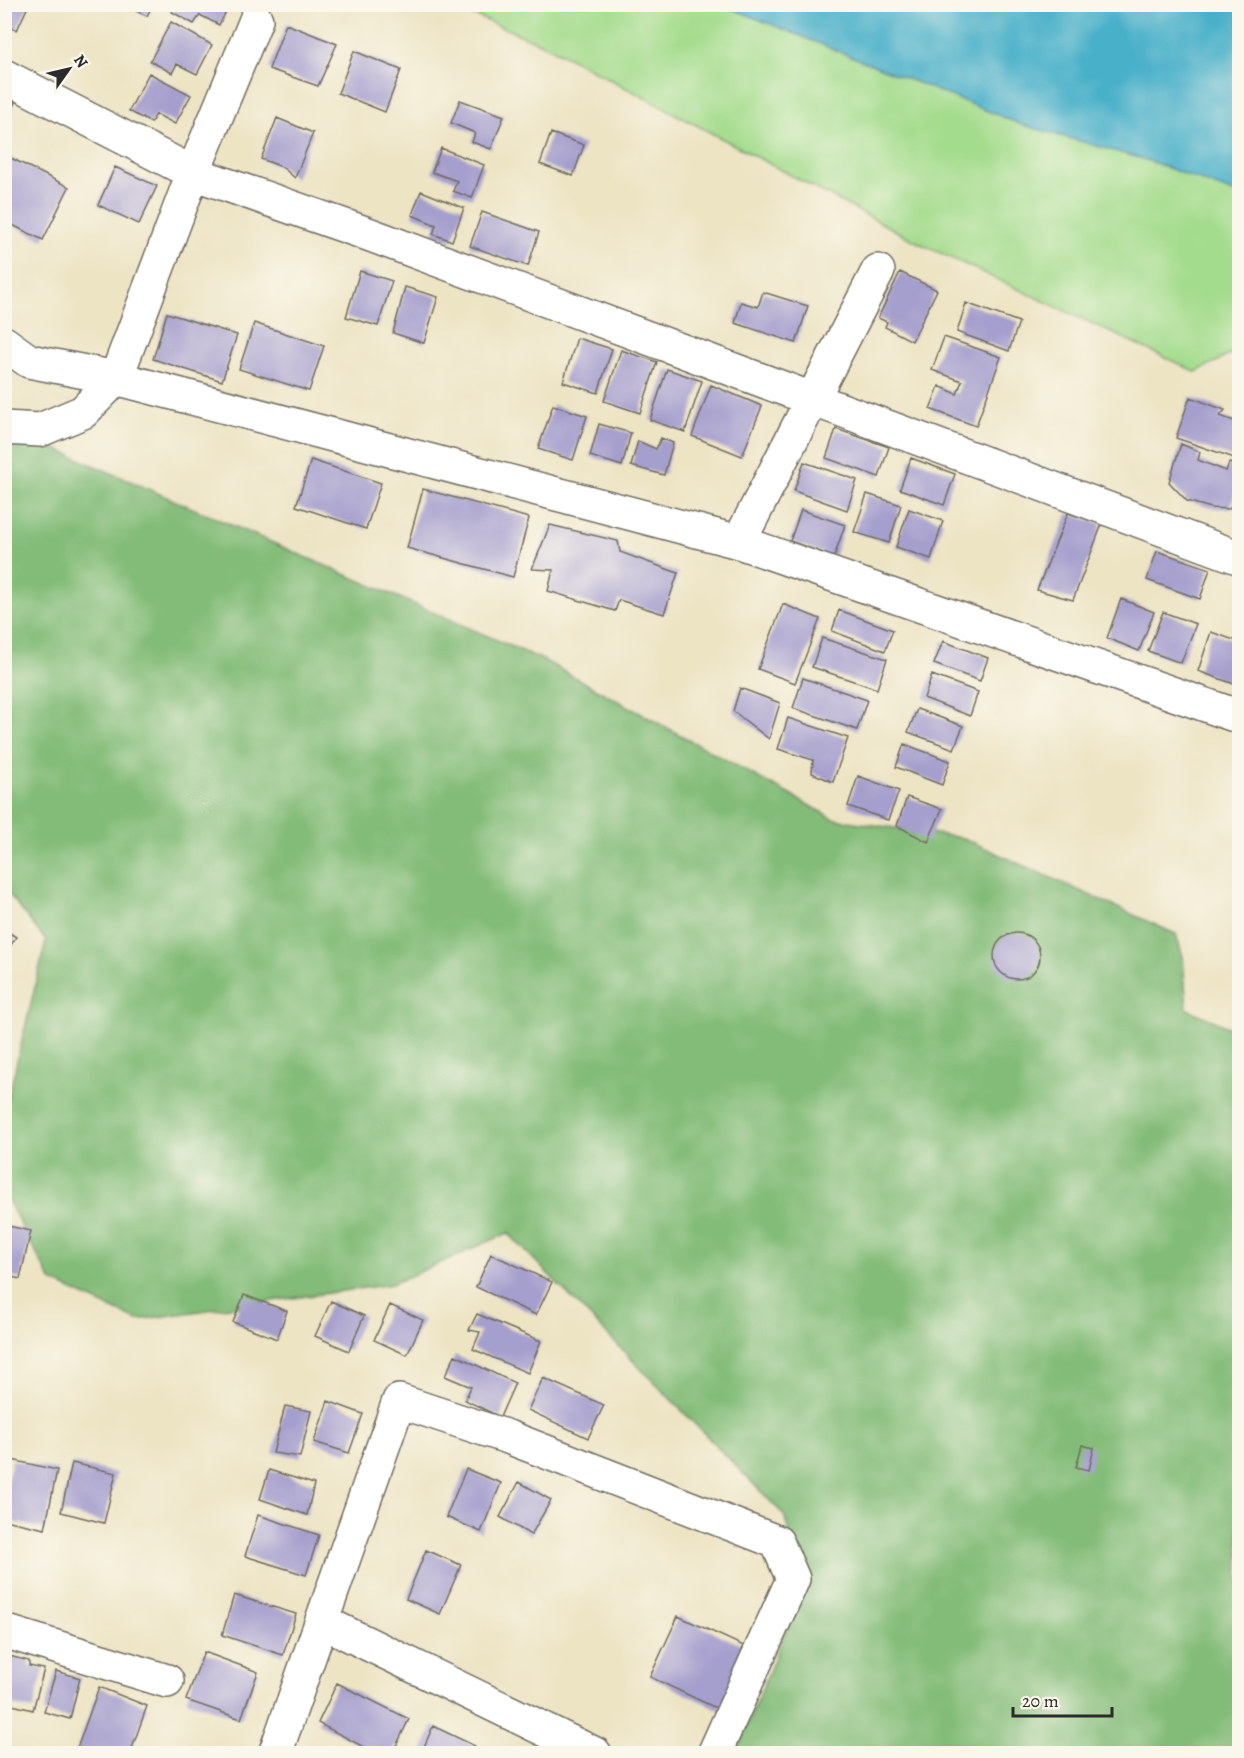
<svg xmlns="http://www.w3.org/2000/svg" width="1244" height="1758" font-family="Alegreya,serif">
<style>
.green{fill:#a4dc8d;stroke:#68845c;stroke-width:1.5}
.forest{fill:#83bc78;stroke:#577452;stroke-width:1.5}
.water{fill:#4ab0c9;stroke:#3a6e7a;stroke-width:1.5}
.building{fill:#a59fcd}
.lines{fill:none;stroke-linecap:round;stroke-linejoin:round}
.street-casing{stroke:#6f6c61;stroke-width:36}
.street{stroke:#fff;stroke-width:33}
</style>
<rect width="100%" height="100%" fill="#fbf7ec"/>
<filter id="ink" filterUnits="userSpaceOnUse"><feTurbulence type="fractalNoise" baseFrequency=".0167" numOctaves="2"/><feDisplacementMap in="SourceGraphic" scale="12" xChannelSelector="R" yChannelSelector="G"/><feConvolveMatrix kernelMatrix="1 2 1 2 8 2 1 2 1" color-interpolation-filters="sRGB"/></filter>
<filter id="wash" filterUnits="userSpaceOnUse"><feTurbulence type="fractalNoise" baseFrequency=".008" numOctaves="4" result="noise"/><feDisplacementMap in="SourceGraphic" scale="24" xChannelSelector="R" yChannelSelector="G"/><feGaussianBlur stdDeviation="1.35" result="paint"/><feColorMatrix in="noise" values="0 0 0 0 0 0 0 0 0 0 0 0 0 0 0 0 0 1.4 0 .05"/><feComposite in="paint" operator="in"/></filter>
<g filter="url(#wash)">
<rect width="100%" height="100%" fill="#ede4c4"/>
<path class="green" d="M 450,5 L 723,5 L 1023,125 L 1150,161 L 1239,195 L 1239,350 L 1196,372 L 919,243 L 549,47 Z"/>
<path class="forest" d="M 5,445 L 49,446 L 543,660 L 834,819 L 963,838 L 1176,934 L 1183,957 L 1187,1009 L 1239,1032 L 1239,1753 L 736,1753 L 804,1585 L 784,1515 L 508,1233 L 392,1284 L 137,1320 L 51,1281 L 5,1195 L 5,1111 L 46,941 L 5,889 Z"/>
<path class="water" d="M 723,5 L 1239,5 L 1239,195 L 1150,161 L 1023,125 Z"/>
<g id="blocks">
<path class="building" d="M 5,4 L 29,4 L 17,30 L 5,25 Z
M 121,4 L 153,4 L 147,16 Z
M 176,4 L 230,4 L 219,25 L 200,15 L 194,24 L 172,12 Z
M 171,22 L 212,45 L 197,74 L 177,64 L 172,73 L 150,61 Z
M 286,24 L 337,44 L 318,86 L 269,69 Z
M 354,51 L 401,70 L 385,112 L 338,93 Z
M 149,73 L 191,95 L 175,124 L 156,114 L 151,123 L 129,111 Z
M 4,97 L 15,102 L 4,121 Z
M 460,100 L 504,116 L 491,149 L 472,142 L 475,133 L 451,123 Z
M 277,118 L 313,133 L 295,178 L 282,167 L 261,159 Z
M 551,133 L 584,145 L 573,176 L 540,164 Z
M 441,148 L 484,165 L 472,198 L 453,191 L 457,181 L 432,172 Z
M 11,158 L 69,187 L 43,240 L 4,221 L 4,172 Z
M 115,167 L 157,186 L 139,224 L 98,205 Z
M 421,191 L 464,208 L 452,241 L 433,234 L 436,225 L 412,215 Z
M 482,212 L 539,232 L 528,266 L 470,246 Z
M 360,271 L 392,281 L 378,326 L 346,317 Z
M 900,272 L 937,290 L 912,341 L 885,327 L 887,322 L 878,318 Z
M 405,287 L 438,297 L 424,343 L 393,333 Z
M 763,292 L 808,306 L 796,343 L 735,323 L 741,302 L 758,307 Z
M 966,303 L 1019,322 L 1009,351 L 957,332 Z
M 167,313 L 237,335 L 222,381 L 153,359 Z
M 254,323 L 324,346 L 309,391 L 239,369 Z
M 944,337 L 1001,357 L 976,426 L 930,409 L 939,386 L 957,394 L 962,381 L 932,370 Z
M 577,338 L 612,349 L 598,393 L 563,382 Z
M 621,350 L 657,362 L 640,413 L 604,401 Z
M 667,369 L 702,381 L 685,432 L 650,420 Z
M 711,385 L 762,406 L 742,456 L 692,436 Z
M 1190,397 L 1225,410 L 1220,416 L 1240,423 L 1240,460 L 1176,438 Z
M 553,405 L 587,416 L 573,460 L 538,449 Z
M 599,424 L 631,433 L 622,466 L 590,456 Z
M 836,429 L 889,447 L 879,477 L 826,458 Z
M 661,438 L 673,443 L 664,475 L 631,466 L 638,441 L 656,449 Z
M 1181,444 L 1200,452 L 1198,460 L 1226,471 L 1229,463 L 1240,465 L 1240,477 L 1230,509 L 1211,508 L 1187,501 L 1169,482 Z
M 911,458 L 955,474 L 944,505 L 900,489 Z
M 311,460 L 381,483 L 366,529 L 296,506 Z
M 804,462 L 857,480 L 847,510 L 794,491 Z
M 423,489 L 529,518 L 513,577 L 407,548 Z
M 867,494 L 901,505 L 889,543 L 854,532 Z
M 909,509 L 943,521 L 931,559 L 896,547 Z
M 801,510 L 845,525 L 834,557 L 790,541 Z
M 1068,513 L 1102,524 L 1073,600 L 1037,590 Z
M 550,525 L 618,541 L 620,552 L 678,573 L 664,614 L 619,600 L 615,611 L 548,591 L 553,570 L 532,569 Z
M 1157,551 L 1210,569 L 1200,599 L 1147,580 Z
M 1121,599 L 1154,612 L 1139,651 L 1107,638 Z
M 783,604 L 820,619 L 795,683 L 758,669 Z
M 839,610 L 893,630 L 885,651 L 832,631 Z
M 1163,612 L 1196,624 L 1181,663 L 1148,651 Z
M 1211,632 L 1240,642 L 1240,677 L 1237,685 L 1198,671 Z
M 822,638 L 887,659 L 877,689 L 812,667 Z
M 943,641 L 988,658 L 980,681 L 934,664 Z
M 932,675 L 978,692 L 970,716 L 924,698 Z
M 803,678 L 867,700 L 857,730 L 793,708 Z
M 740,688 L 780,703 L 769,739 L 733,711 Z
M 917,709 L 963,726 L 954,749 L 908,732 Z
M 788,718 L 848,738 L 833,782 L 812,773 L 813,760 L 778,749 Z
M 904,744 L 950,761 L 942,785 L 896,767 Z
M 858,776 L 899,791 L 888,820 L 848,806 Z
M 907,797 L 942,809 L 928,842 L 897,826 Z
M 5,930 L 16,937 L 5,954 Z
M994 956a23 23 0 1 1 46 0a23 23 0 1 1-46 0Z
M 4,1225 L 31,1231 L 20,1279 L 4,1275 Z
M 491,1254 L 552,1282 L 536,1315 L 476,1287 Z
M 244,1295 L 287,1311 L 277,1339 L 233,1322 Z
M 331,1301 L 364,1316 L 349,1351 L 315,1336 Z
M 390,1305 L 423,1320 L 407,1355 L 374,1340 Z
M 477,1314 L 541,1341 L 528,1373 L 473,1349 L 480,1332 L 469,1330 Z
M 455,1355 L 515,1383 L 500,1417 L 465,1400 L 471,1387 L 445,1376 Z
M 543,1378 L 604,1405 L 588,1438 L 528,1410 Z
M 328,1401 L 363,1414 L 349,1453 L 314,1442 Z
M 285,1406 L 311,1411 L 300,1457 L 273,1453 Z
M 1082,1445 L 1094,1448 L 1089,1470 L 1076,1467 Z
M 12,1460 L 57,1470 L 45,1529 L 4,1520 L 4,1497 Z
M 72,1463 L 116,1473 L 104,1523 L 61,1512 Z
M 466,1469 L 501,1483 L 481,1532 L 446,1517 Z
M 269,1470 L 314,1484 L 307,1515 L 260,1499 Z
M 519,1482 L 551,1500 L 531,1535 L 500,1517 Z
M 258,1515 L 319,1535 L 306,1575 L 245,1556 Z
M 426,1550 L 461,1565 L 440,1614 L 406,1599 Z
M 234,1595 L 296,1614 L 283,1655 L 222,1635 Z
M 678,1616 L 748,1648 L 720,1710 L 650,1677 Z
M 204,1652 L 258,1672 L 241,1719 L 186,1700 Z
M 9,1656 L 29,1661 L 29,1666 L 44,1669 L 33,1710 L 4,1703 L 4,1676 Z
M 56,1671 L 80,1678 L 70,1719 L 44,1712 Z
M 337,1683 L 409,1719 L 392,1754 L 377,1754 L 318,1723 Z
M 99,1687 L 147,1706 L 130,1754 L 75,1754 Z
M 433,1726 L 475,1746 L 471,1754 L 421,1754 Z"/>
</g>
</g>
<g filter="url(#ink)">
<use href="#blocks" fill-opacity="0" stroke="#6f6c61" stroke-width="1.5"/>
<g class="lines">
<g class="street-casing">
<path id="street" d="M 4,76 L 193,173 L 256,20
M 4,343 L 29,361 L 116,378 L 193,173 L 368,234 L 1240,558
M 4,428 L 40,430 L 83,412 L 116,378 L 739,542 L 1240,717
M 739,542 L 878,271
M 323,1622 L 595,1754
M 4,1631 L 167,1681
M 275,1754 L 399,1401 L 508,1437 L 777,1542 L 793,1579 L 714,1754"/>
</g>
<use href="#street" class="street"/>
</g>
</g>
<rect width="1244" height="1758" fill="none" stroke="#fbf7ec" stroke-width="24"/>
<g transform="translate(69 69) rotate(56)" stroke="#fbf7ec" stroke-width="4.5" paint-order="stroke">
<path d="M0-4.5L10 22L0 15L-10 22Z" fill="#2b2b2b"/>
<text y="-9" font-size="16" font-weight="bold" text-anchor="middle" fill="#2b2b2b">N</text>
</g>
<path d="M1013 1707v9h99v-9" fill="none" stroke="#2b2b2b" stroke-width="3"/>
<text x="1022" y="1707" font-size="18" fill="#2b2b2b" stroke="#fbf7ec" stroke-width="4.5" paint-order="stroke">20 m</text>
</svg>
